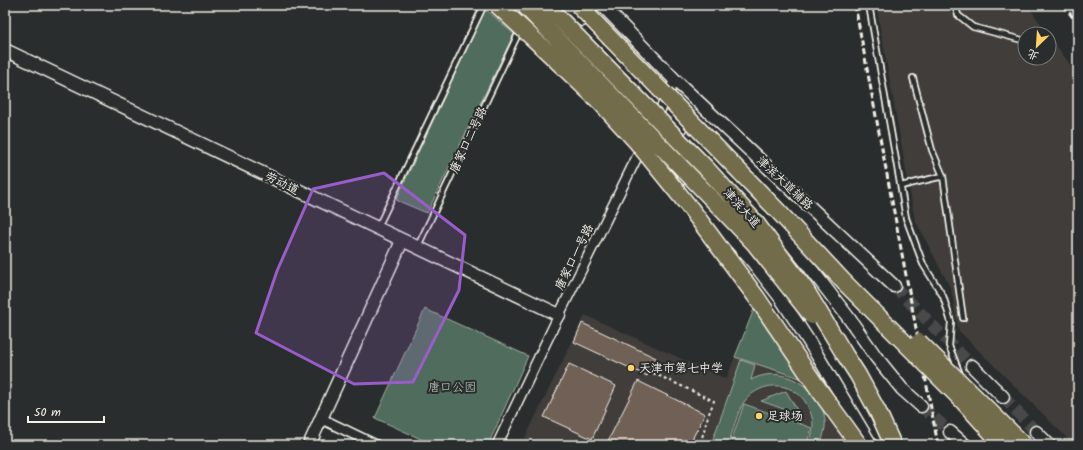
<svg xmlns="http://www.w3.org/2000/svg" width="1083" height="450" font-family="Kalam,'LXGW WenKai TC',sans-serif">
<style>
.built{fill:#3f3d3a}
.green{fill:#506c5b;stroke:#a2aea2}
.building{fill:#706156;stroke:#f4f1e8}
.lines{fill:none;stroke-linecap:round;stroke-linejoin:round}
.secondary-tunnel{stroke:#484a4a;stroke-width:12;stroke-dasharray:12 6;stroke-linecap:butt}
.lane-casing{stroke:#f4f1e8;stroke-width:8}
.street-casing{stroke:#f4f1e8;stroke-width:12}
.secondary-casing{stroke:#f4f1e8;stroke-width:15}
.path{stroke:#f4f1e8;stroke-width:2;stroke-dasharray:3 3;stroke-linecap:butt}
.lane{stroke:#2a2d2e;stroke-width:4.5}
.street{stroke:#2a2d2e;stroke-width:9}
.secondary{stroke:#2a2d2e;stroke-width:12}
.rail{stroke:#f4f1e8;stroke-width:3;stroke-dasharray:6 3;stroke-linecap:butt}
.highway-bridge-casing{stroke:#f4f1e8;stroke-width:19;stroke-linecap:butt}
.highway-bridge{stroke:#726c4b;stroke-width:16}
.marked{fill:#995dc9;fill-opacity:0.2;stroke:#995dc9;stroke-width:3;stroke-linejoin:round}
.poi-dot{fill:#ffd166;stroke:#2a2d2e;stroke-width:1.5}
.labels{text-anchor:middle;stroke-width:4;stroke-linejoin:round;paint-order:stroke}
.street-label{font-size:12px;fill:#f4f1e8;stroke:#2a2d2e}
.poi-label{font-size:12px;fill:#f4f1e8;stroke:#2a2d2e;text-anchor:start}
.park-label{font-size:12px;fill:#aab5a9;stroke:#2a2d2e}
</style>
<rect width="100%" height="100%" fill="#2a2d2e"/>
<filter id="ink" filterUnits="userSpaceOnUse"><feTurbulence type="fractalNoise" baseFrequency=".025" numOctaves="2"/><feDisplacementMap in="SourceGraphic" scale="8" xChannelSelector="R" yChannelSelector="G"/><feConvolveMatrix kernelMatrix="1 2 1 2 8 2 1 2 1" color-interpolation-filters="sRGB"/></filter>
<g filter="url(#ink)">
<path class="built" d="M 876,5 L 1027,5 L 1048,34 L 1025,34 L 1025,58 L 1049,58 L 1049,35 L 1078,76 L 1078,445 L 1074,445 L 958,330 L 951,289 L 915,220 Z
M 756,304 L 850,445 L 540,445 L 525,438 L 585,315 L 726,379 Z"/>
<path class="green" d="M 485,9 L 514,34 L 427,213 L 396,200 Z
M 756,304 L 806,380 L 735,357 Z
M 425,309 L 528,356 L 488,445 L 434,445 L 375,418 Z
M 741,360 L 755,365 L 751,380 C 775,367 801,378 816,398 C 820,404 823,408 824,415 C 827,425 824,435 820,445 L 808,445 C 810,439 813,433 813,427 C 813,421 812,415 809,409 C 798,381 762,378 744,402 C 738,410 732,434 728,445 L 711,445 Z
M 786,391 L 800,415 L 761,401 Z
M 744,404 L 812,428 L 806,445 L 730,445 Z"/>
<path class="building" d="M 582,323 L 656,358 L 647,376 L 574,342 Z
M 569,364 L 616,386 L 592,439 L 544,417 Z
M 638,381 L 705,414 L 689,445 L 606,445 Z"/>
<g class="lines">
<path class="secondary-tunnel" d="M 894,286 L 972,366
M 1003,397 L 1036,432
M 921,406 L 950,432"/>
<g class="lane-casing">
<path id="lane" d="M 869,5 L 906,218 L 923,264 L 943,296 L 951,322 L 949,346 L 960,374
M 955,5 L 958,15 L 973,27 L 1022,40
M 913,78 L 932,150 L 943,176 L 963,318
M 901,186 L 943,176
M 378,227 L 484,5
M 418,246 L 519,32"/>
</g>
<g class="street-casing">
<path id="street" d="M 320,418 L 376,445
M 497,445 L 559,315 L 675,80"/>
</g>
<g class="secondary-casing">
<path id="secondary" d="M 567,5 L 582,20
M 602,5 L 675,80 L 894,286
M 5,50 L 559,315
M 692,134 L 773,222 L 808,265 L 848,317 L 876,357 L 902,389 L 921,406
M 684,191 L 719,224 L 752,261 L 780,297 L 808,340 L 871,445
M 972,366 L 1003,397
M 950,432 L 965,445
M 1036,432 L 1049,445
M 309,445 L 402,241"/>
</g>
<path class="path" d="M 653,373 L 714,401 L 708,416 L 700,445"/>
<use href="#lane" class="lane"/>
<use href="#street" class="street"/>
<use href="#secondary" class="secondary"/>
<path class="rail" d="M 855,5 L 938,445
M 1064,5 L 1078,25
M 1072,5 L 1078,14"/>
<g class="highway-bridge-casing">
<path id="highway-bridge" d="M 497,5 L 537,42 L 602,104 L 636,141 L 691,209 L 757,298 L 817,387 L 859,445
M 524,5 L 711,198 L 755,244 L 812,316
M 546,5 L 706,168 L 756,223 L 805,289 L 845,355 L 858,375 L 878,412 L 893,445
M 578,5 L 777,210 L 844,282 L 962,400 L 992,433 L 1001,445
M 919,342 L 1024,445"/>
</g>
<use href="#highway-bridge" class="highway-bridge"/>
</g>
</g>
<path class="marked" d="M 384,173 L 465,235 L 459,290 L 413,382 L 354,384 L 256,333 L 277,271 L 313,189 Z"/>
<g class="poi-dot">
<circle cx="631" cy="368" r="4"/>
<circle cx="759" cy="416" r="4"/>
</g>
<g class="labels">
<g class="street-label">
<text transform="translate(468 140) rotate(-65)" y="4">唐家口二号路</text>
<text transform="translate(282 183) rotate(26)" y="4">劳动道</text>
<text transform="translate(785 183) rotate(43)" y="4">津滨大道辅路</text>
<text transform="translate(742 208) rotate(48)" y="4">津滨大道</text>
<text transform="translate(574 257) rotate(-64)" y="4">唐家口一号路</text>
</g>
<g class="poi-label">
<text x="639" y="372">天津市第七中学</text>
<text x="767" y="420">足球场</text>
</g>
<g class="park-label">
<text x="452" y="391">唐口公园</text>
</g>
</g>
<rect width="1083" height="450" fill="none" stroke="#2a2d2e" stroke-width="20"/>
<rect x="10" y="10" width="1063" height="430" fill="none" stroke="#f4f1e8" stroke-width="1.5" filter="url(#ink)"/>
<g transform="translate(1037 46) rotate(205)"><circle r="19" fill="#2a2d2e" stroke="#7b7b78"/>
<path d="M0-3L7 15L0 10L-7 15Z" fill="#ffd166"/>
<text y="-6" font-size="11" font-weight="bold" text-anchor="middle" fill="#f4f1e8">北</text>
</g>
<path d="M28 416v6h76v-6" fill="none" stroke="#f4f1e8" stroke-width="2"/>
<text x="34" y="416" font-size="12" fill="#f4f1e8" stroke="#2a2d2e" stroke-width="3" paint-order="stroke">50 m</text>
</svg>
